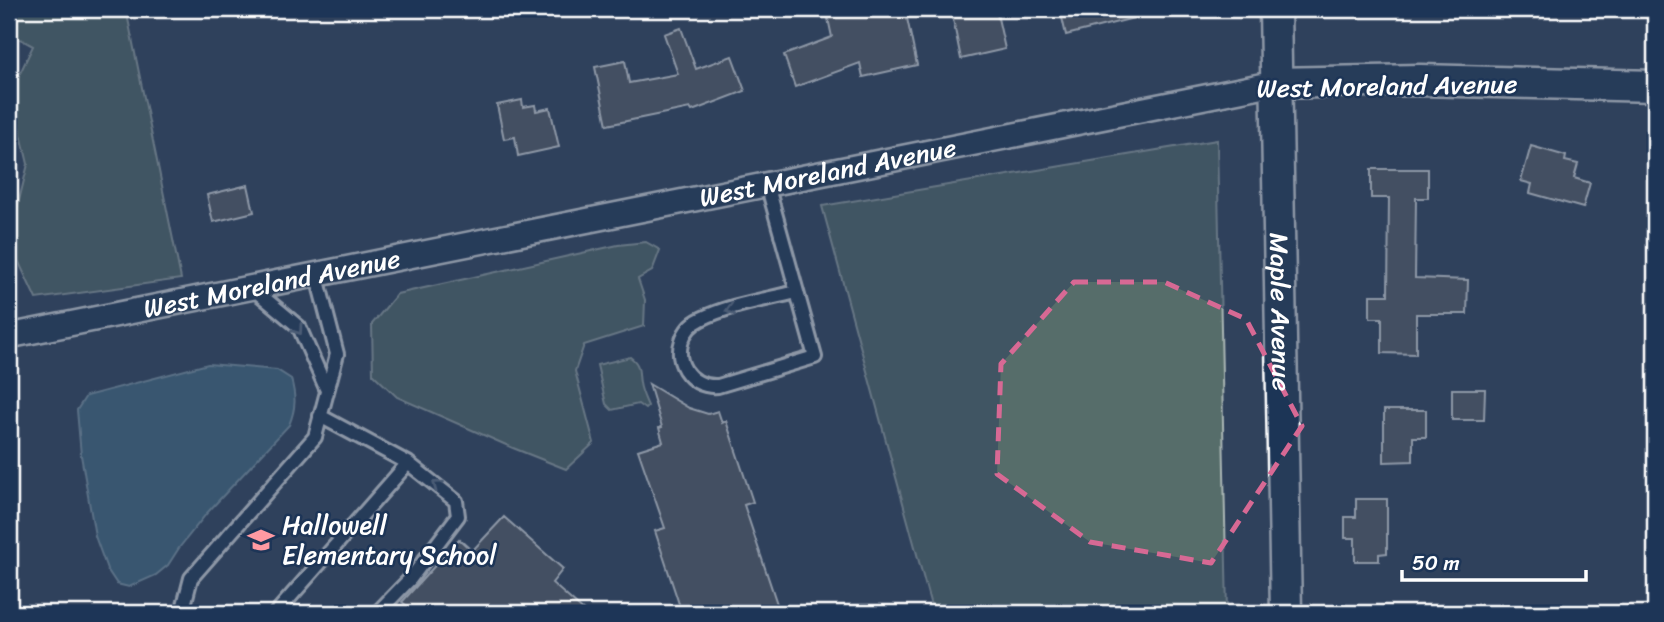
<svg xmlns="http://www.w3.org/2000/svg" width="1664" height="622" font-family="Sriracha,sans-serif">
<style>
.green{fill:#566d6a;stroke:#aab6b4;stroke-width:2}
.water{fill:#447088;stroke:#8fa9b8;stroke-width:2}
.building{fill:#5c6067;stroke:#fff;stroke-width:2}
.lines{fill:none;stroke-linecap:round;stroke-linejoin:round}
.service-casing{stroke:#fff;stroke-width:18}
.minor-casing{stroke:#fff;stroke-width:28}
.tertiary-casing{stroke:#fff;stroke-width:35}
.service{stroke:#1d3557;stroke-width:12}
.minor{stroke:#1d3557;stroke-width:23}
.tertiary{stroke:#1d3557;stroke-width:30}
.oneway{stroke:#6c7c92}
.marked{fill:none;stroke:#d76994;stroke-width:5;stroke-dasharray:14 9;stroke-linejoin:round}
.labels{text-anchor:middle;stroke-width:5;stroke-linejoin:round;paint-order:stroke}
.street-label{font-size:26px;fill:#fff;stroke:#1d3557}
.poi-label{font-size:26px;fill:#fff;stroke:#1d3557;text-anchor:start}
</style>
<rect width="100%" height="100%" fill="#30425c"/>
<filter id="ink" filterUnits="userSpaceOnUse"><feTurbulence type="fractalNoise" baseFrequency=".0143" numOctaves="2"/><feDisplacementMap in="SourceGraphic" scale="14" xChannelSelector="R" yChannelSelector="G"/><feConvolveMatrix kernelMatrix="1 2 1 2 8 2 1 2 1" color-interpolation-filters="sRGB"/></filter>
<g filter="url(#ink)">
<path class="green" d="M 9,9 L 126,9 L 181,279 L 36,299 L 9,241 L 28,164 L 11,92 L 33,46 L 9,33 Z
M 1217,140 L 1227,613 L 933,613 L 822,206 Z
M 646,242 L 660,250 L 652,271 L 638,279 L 645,300 L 644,326 L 584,345 L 575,371 L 594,443 L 566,469 L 513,448 L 397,397 L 373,374 L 372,324 L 397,294 L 618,245 Z
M 630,357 C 641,365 638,371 640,383 C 641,391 645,399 648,406 L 645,409 L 638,404 L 612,410 L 606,404 L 597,365 Z"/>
<path class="water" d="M 208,364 L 277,370 L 291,379 C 296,397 296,408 289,425 L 207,513 L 179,548 L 168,565 L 156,575 L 129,587 L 117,584 L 107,569 L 95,536 L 81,455 L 77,410 L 86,396 Z"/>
<path class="building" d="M 826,9 L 905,9 L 917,65 L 863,77 L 860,63 L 795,87 L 784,55 L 832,37 Z
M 951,9 L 996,9 L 1005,49 L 961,59 Z
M 1060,9 L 1141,9 L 1142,16 L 1066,35 Z
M 681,28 L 696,69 L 732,56 L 745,91 L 692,111 L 690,108 L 607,125 L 595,67 L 625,61 L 629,83 L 678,74 L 664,34 Z
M 522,100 L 523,107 L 535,105 L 536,111 L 550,108 L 559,147 L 518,156 L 515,137 L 504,139 L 497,105 Z
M 1531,146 L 1566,156 L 1565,161 L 1578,164 L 1574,178 L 1590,183 L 1583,208 L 1530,193 L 1532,184 L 1521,181 Z
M 1371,169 L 1428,169 L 1428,198 L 1416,198 L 1415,278 L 1468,280 L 1467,314 L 1416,314 L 1416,354 L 1382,353 L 1382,318 L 1370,318 L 1370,295 L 1388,295 L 1389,198 L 1371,198 Z
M 248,185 L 254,212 L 213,222 L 207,195 Z
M 649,384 L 689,408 L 708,414 L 718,411 L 722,423 L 726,421 L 753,502 L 744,505 L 780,613 L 682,613 L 655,531 L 665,528 L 638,450 L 663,442 L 659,428 L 662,427 Z
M 1452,389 L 1485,389 L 1484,420 L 1452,420 Z
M 1384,410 L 1426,410 L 1426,437 L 1413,437 L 1413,461 L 1384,462 Z
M 1356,499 L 1387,499 L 1387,553 L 1379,554 L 1379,561 L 1355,561 L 1355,538 L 1345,538 L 1345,517 L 1356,517 Z
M 504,517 L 563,569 L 552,583 L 586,613 L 416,613 L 402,602 L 459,539 L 472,551 Z"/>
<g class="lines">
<g class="service-casing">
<path id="service" d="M 767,184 L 815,357 L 718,386 C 704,387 693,382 685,370 C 674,352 682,328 701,319 C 729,305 765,300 796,292
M 251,287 L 299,327 L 326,388
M 182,613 L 191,578 L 315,437 L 337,354 L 316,273
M 276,613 L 408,463 L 320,416
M 377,613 L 411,578 L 458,516 L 456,501 L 408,463"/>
</g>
<g class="minor-casing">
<g id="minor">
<path id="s1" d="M 9,336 L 1275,83"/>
</g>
</g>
<g class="tertiary-casing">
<g id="tertiary">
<path id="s2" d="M 1275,9 L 1286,613"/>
<path d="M 1275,83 L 1420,80 L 1655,86"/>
</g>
</g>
<use href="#service" class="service"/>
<use href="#minor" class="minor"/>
<use href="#tertiary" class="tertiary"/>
</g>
<defs><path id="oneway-chevron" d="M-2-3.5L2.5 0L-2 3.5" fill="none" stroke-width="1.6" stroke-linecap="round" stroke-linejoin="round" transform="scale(1.75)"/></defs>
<g class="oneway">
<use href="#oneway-chevron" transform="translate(730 310) rotate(164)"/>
<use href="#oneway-chevron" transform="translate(298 330) rotate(55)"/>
<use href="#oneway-chevron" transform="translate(437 485) rotate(-143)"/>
</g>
</g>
<path d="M0 0H1664V622H0ZM 1074,282 L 1164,282 L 1246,319 L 1302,426 L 1211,563 L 1090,542 L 997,474 L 1001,364 Z" fill="#30425c" fill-opacity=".55" fill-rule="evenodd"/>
<path class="marked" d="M 1074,282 L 1164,282 L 1246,319 L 1302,426 L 1211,563 L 1090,542 L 997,474 L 1001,364 Z"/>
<defs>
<g id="school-bare" transform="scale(2.1)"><path d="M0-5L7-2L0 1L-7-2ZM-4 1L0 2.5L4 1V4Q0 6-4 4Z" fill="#ff9aa2" stroke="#1d3557" stroke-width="2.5" paint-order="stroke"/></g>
</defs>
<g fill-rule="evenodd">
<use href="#school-bare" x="261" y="540"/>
</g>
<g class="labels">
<g class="street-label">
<text transform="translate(1387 86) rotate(-1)" y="9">West Moreland Avenue</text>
<text dy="9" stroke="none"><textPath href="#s1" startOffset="835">West Moreland Avenue</textPath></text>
<text dy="9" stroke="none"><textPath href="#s1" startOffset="268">West Moreland Avenue</textPath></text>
<text dy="9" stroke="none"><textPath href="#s2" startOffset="303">Maple Avenue</textPath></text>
</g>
<g class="poi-label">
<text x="282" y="534">Hallowell<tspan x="282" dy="30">Elementary School</tspan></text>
</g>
</g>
<rect width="1664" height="622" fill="none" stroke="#1d3557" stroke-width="35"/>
<rect x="18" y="18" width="1629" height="587" fill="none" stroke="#fff" stroke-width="2.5" filter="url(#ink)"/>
<path d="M1402 570v10h184v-10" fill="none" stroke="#ffffff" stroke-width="3.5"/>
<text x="1412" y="570" font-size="21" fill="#ffffff" stroke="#1d3557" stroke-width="5" paint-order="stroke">50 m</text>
</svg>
